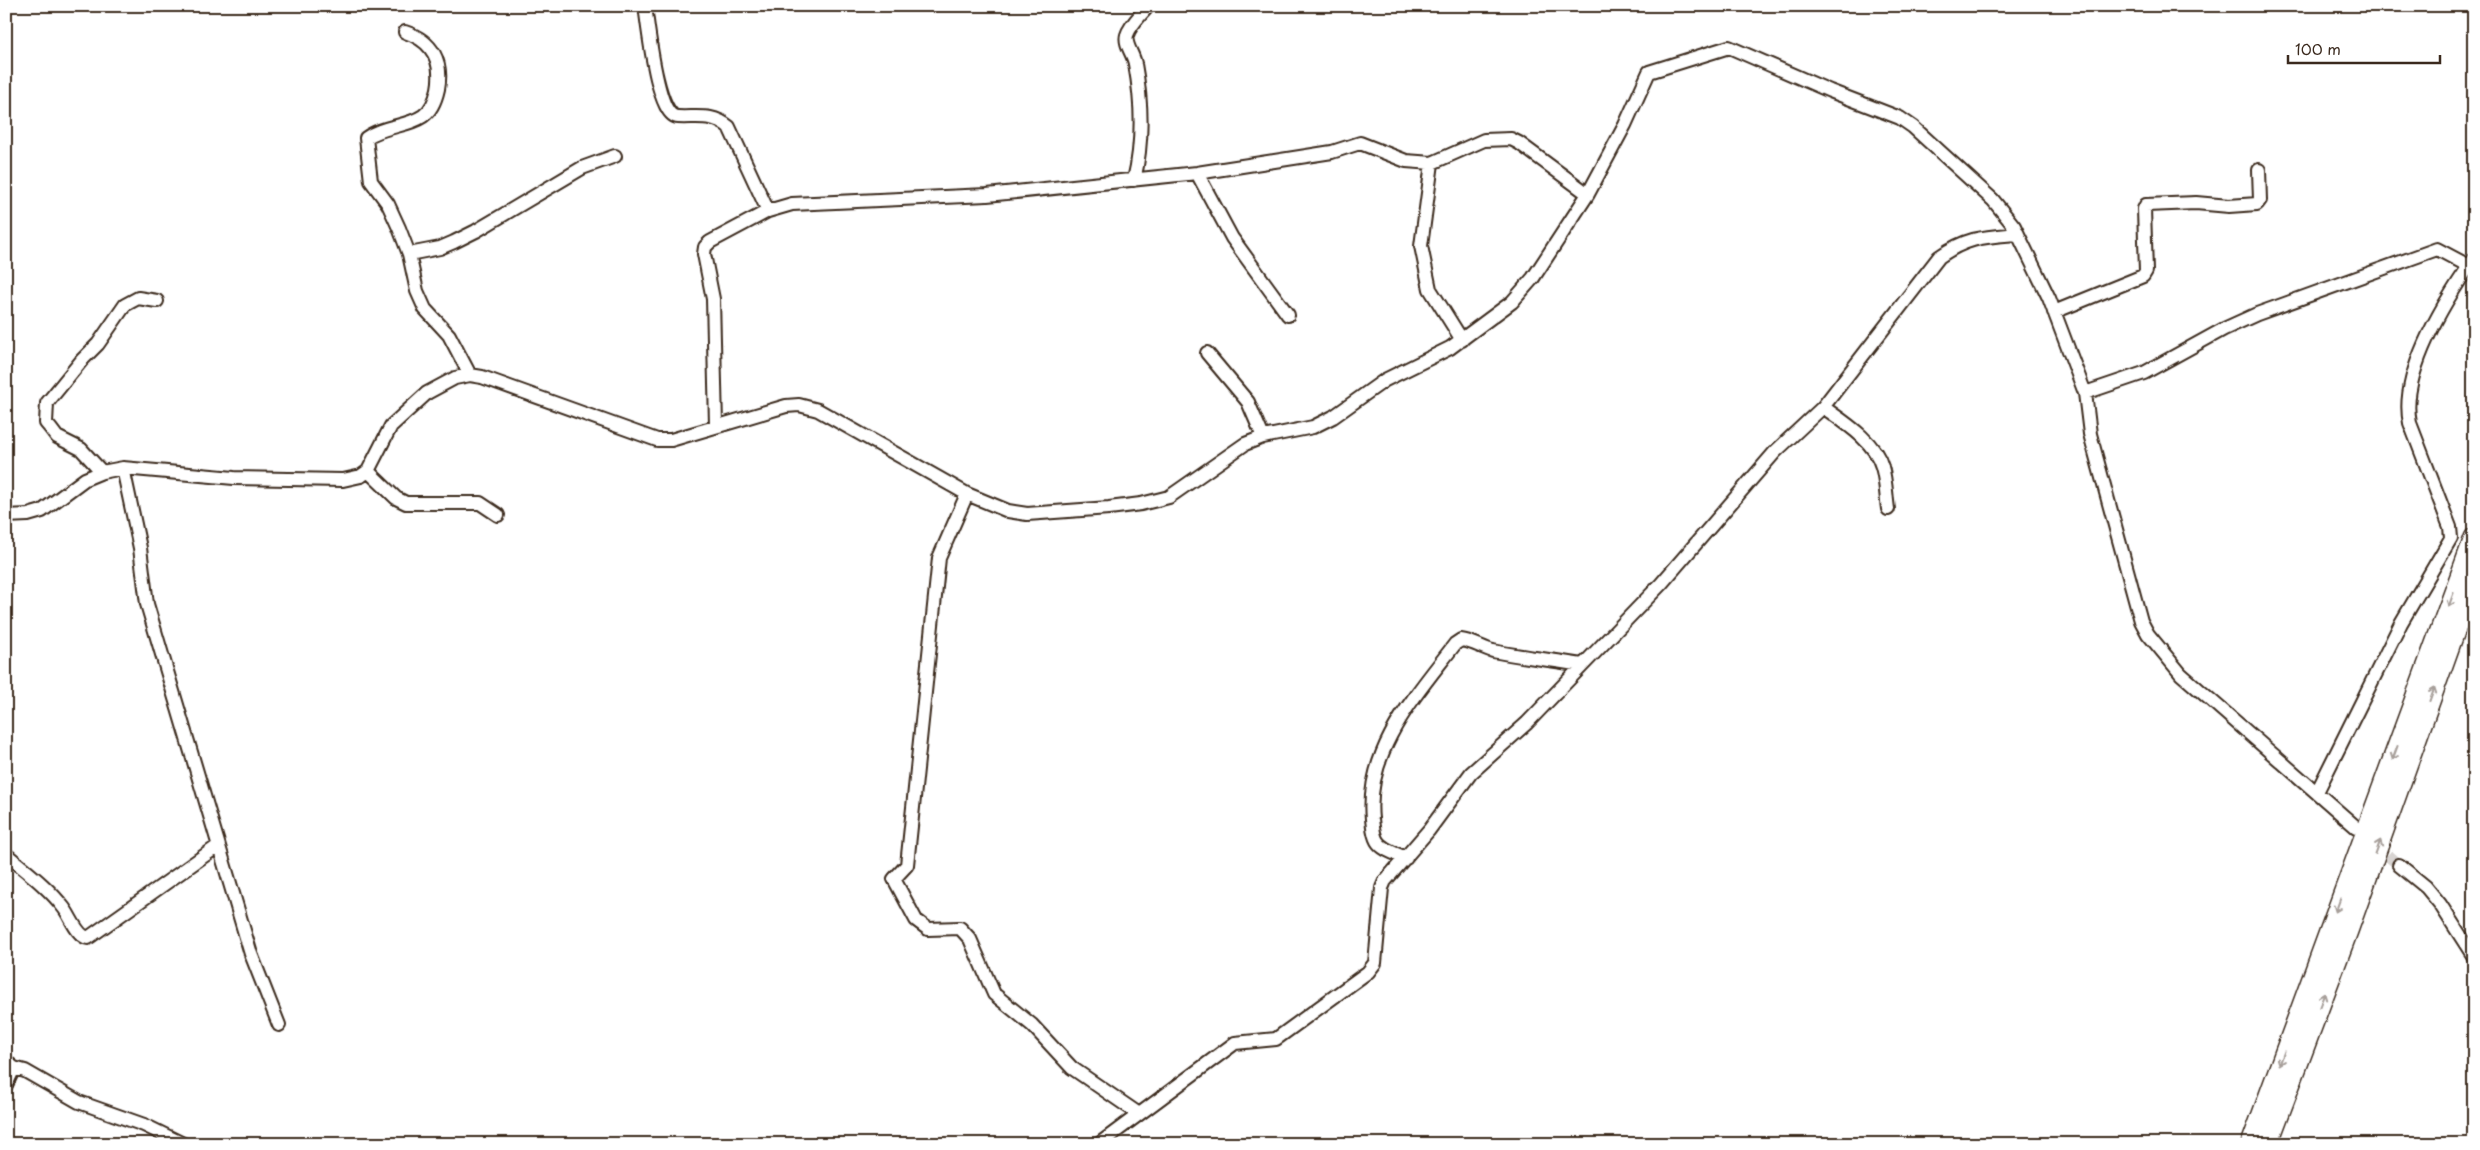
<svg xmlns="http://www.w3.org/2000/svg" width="2480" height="1150" font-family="'Playpen Sans',sans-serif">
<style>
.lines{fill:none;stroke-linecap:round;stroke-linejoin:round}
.minor-tunnel{stroke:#d8d4d2;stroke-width:12;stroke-dasharray:12 6;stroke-linecap:butt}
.minor-casing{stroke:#3b2a1e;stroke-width:16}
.highway-casing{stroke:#3b2a1e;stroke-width:22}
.minor{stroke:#fff;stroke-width:12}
.highway{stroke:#fff;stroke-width:19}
.oneway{stroke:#a79f9a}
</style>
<rect width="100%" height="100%" fill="#fff"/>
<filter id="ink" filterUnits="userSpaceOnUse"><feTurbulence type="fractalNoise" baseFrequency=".02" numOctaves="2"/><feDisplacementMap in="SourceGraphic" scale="10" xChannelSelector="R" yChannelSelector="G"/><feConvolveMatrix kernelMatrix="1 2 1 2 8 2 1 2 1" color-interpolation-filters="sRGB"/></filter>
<g filter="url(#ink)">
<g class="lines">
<path class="minor-tunnel" d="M 2374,843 L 2399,865"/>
<g class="minor-casing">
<path id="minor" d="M 645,6 C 648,25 657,117 678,117 C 697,118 712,113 729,127 L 768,211
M 405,32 C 433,41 443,62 438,89 C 436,98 432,110 423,116 C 407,127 382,126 366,138 L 371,181 L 388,204 L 399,228 L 409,254 L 417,291 L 425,309 L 449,335 L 470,375
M 1432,163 L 1421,246 L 1430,289 L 1462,340
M 1197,173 L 1232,238 L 1288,315
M 1134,180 C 1143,143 1142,102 1135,64 C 1134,55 1124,44 1127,35 C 1130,25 1141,15 1148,6
M 409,254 L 440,248 L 454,242 L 476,231 L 582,168 L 615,156
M 2054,312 L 2143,276 L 2146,271 L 2144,209 L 2146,205 L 2196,203 L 2229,206 L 2257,204 L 2260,200 L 2259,170
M 1207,353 L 1248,402 L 1263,437
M 2085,393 L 2144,373 L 2224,329 L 2257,314 L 2437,249 L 2469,266
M 1823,407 C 1844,422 1875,441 1882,467 C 1886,480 1886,496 1888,509
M 716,425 L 713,299 L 704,254 L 705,247 L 710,242 L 768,211 L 792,204 L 987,195 L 1197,173 L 1332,152 L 1360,143 L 1406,161 L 1432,163 L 1484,140 L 1511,139 L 1519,143 L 1588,194
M 123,468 L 140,548 L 147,604 L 251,954 L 279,1025
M 368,471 L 396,498 L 406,503 L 480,503 L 498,515
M 102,472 L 81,449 L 57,437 L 51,429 L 46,423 L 47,403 L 82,360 L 98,344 L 125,305 L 138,298 L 157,301
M 967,494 L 939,558 L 907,865 L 894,879 L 916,920 L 928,929 L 960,928 L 970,939 L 994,994 L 1032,1025 L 1072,1068 L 1139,1114
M 6,516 L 28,515 L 42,511 L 85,479 L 102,472 L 123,468 L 234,478 L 343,480 L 361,476 L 368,471 L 391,426 L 427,393 L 455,378 L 470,375 L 482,377 L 657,440 L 671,440 L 786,406 L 799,405 L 818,410 L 967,494 L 1008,511 L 1027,514 L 1109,508 L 1141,504 L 1169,497 L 1245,444 L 1263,437 L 1313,427 L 1333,417 L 1385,380 L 1450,348 L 1512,302 L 1533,278 L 1588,194 L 1625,125 L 1649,72 L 1729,47 L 1830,91 L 1900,118 L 1913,127 L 1993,200 L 2014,226 L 2049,298 L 2085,393 L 2090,434 L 2141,621 L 2148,634 L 2181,674 L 2356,827
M 2317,792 L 2401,623 L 2451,538 L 2450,527 L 2410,423 C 2399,374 2446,299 2474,259
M 6,854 C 26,871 48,887 64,908 C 71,917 77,936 88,938 L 218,846
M 1406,858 C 1397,854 1382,850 1377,841 C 1373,834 1373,826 1372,819 C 1365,750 1417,694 1455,644 L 1461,640 C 1472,641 1482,648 1493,651 C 1522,657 1552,660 1582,665
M 2399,865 L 2426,887 L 2440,904 L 2474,957
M 6,1061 L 14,1068 L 25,1071 L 79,1102 L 144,1125 L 183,1144
M 6,1085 L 14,1068
M 1099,1144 L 1235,1043 L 1276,1039 L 1368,972 L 1375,963 L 1382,888 L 1385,881 L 1429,830 L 1471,773 L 1527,723 L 1661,584 L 1775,452 L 1823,407 L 1939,257 C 1967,237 1984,237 2018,234"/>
</g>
<g class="highway-casing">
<path id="highway" d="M 2251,1144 L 2474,538
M 2268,1144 L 2348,931 L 2474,578"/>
</g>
<use href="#minor" class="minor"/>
<use href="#highway" class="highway"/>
</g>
<defs><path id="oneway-shaft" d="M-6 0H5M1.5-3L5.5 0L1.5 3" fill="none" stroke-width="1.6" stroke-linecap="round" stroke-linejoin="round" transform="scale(1.25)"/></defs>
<g class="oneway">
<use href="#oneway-shaft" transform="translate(2451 600) rotate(110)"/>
<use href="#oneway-shaft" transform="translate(2432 694) rotate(-70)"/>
<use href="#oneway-shaft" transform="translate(2395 753) rotate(110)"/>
<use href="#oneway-shaft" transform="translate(2378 847) rotate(-70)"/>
<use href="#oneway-shaft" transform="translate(2338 905) rotate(110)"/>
<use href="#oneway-shaft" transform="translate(2322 1000) rotate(-69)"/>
<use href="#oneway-shaft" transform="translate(2282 1058) rotate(110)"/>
</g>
</g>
<rect width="2480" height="1150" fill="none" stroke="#fff" stroke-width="25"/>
<rect x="12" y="12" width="2455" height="1125" fill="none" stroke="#3b2a1e" stroke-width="2" filter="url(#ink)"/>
<path d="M2288 55v8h152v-8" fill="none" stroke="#3b2a1e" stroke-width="2.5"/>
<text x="2295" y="55" font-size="15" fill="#3b2a1e" stroke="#ffffff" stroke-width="4" paint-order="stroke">100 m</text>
</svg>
